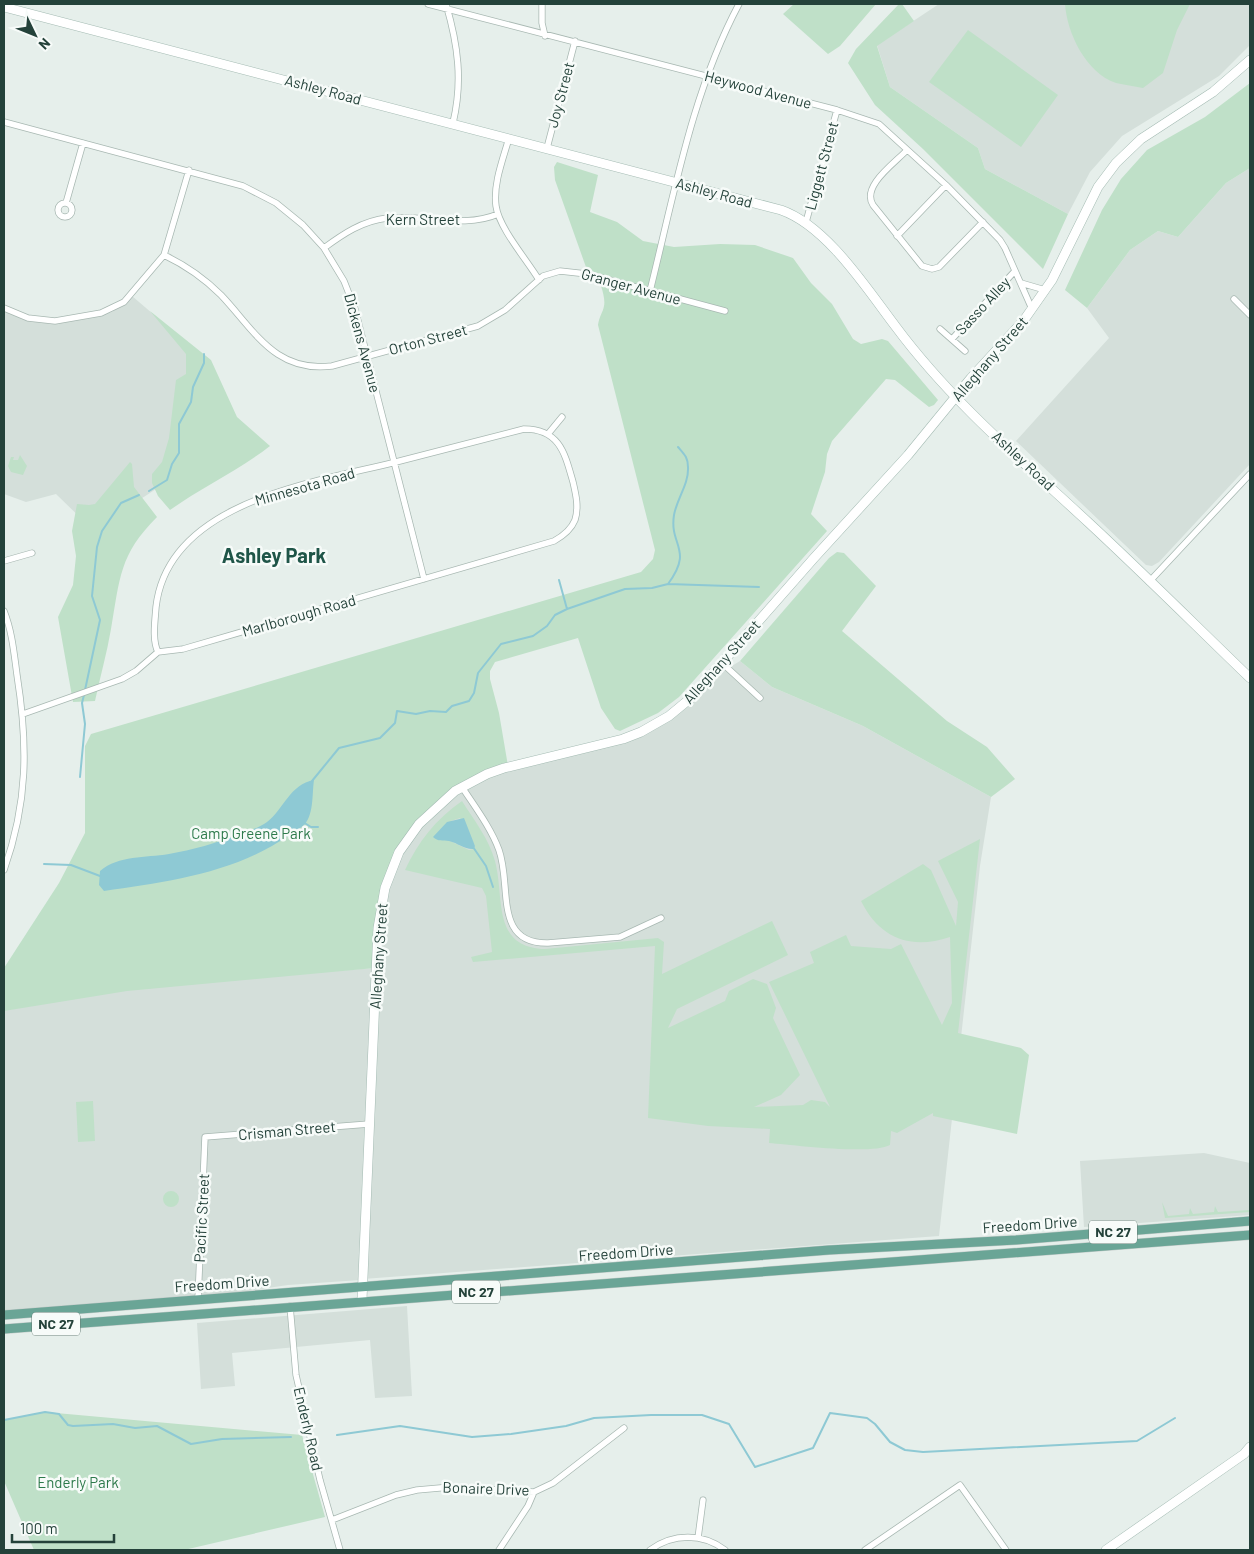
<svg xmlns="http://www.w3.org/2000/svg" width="1254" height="1554" font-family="Barlow,sans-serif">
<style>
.built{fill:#d4dfda}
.green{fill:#bfe0c8;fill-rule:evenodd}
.water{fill:#8ec9d4}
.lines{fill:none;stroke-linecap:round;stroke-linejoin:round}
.stream{stroke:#8ec9d4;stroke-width:2}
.street-casing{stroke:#a8b8b2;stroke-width:7}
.secondary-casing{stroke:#a4bbb3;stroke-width:10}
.primary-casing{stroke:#c2cac8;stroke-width:10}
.street{stroke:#fff;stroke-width:5.5}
.secondary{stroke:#fff;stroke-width:9}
.primary{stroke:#6aa596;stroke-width:9}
.labels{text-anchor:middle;stroke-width:5;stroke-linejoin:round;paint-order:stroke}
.shield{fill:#f7fbf9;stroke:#637a73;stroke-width:1}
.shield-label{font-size:14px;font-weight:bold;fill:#24423a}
.street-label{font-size:15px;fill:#24423a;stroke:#f7fbf9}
.park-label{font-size:15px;fill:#2d7a4b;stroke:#f7fbf9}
.district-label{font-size:20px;font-weight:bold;fill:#1f5548;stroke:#f7fbf9}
</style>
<rect width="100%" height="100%" fill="#e6efeb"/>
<path class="built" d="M 939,4 L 1250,4 L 1250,45 L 1219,76 L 1122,136 L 1090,172 L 1068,214 L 985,169 L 978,148 L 890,87 L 877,45 Z
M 1250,168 L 1250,464 L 1159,562 L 1152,566 L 1146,565 L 1016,441 L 1109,338 L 1087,308 L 1130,250 L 1158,231 L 1178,237 L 1226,183 Z
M 132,296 L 208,361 L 213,452 L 93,530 L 56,494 L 26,502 L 4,494 L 4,309 L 30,320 L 98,316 L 112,312 Z
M 740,661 L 772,687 L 863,726 L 991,797 L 980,866 L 939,1236 L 363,1279 L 379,929 L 393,866 L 431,812 L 487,774 L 642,732 L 709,680 Z
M 375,968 L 360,1280 L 288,1285 L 200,1298 L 4,1313 L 4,995 Z
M 1204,1153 L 1250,1163 L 1250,1215 L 1084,1227 L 1080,1161 Z
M 407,1306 L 412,1396 L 375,1398 L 370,1340 L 232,1353 L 235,1386 L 201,1389 L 197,1323 Z"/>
<path class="green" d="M 794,4 L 876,4 L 840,46 L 828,54 L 783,14 Z
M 899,4 L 902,4 L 914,21 L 877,46 L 890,87 L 978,148 L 985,169 L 1068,214 L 1043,269 L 923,149 L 875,105 L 848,63 L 856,49 Z
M 1065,4 L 1190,4 L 1177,30 L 1163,73 L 1143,88 C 1134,86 1124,85 1116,83 C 1086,73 1067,33 1065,4 Z
M 968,30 L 1058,95 L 1021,147 L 929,82 Z
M 1250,83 L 1250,168 L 1226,183 L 1178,237 L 1158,231 L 1130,250 L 1087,308 L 1065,290 L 1102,210 L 1121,179 L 1147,150 L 1205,117 Z
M 557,162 L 598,175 L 590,212 L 617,222 L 643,241 L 674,247 L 720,244 L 755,245 L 793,258 L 811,283 L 832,304 L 853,339 L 861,344 L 882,339 L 888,341 L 938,400 L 934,405 L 929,407 L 895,380 L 886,379 L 832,441 L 827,454 L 825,472 L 811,514 L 827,531 L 679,697 L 658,713 L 620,731 L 615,729 L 601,708 L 578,638 L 495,662 L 490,671 L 490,679 L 499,713 L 508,766 L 441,801 L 390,869 L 375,968 L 127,991 L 4,1011 L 4,968 L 59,883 L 85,833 L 85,746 L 91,734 L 641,572 L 653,559 L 655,550 L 598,325 C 599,317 603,312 604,306 C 606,296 599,282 597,273 L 587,270 L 555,180 L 554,167 Z
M 150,311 L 211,360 L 237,417 L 270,446 C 239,470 202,487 170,510 L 158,496 L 152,483 L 152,474 L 162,462 L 169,438 L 176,380 L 186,374 L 186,354 Z
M 20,455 L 27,466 L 23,475 L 11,472 L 8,466 L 11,457 L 14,457 L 13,460 L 18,460 Z
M 130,462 L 132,464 L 134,487 L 157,517 C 119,555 120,578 111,629 C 107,653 100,677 95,701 L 73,702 L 58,617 L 73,585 L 76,556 L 72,531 L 77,504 L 89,505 L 95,504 Z
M 837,552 L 844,553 L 876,586 L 842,631 L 947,721 L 987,747 L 1015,779 L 991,797 L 863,726 L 772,687 L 740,661 L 829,558 Z
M 462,801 C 474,820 489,839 495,861 C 505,898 491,947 545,949 L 658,938 L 664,942 L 662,974 L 772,921 L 788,955 L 677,1009 L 668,1028 L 725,1001 L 729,991 L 753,979 L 767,984 L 776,1008 L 773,1018 L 800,1075 L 781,1095 L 754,1107 L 803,1105 L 811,1100 L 825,1102 L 830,1107 L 769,982 L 814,963 L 810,952 L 846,935 L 851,946 L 891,949 L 901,944 L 942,1025 L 952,1003 L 950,937 C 911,950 880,939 861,901 L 923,864 L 931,870 L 956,926 L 958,902 L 938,861 L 980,839 L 958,1033 L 1021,1048 L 1029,1055 L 1017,1134 L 933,1116 L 933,1113 L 897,1133 L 891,1131 L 890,1145 C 872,1155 793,1145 769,1143 L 770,1129 L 708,1126 L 648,1118 L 655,946 L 473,962 L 471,957 L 492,952 L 486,896 L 482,888 L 405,870 C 418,842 436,819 462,801 ZM 460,818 L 475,846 L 474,849 L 469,850 L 450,841 L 451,821 Z
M 93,1101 L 95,1141 L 78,1142 L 76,1102 Z
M163 1199a8 8 0 1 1 16 0a8 8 0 1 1-16 0Z
M 1162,1202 L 1168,1216 L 1189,1214 L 1190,1208 L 1193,1214 L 1214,1212 L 1215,1206 L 1218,1212 L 1250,1210 L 1250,1212 L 1165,1218 Z
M 45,1412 L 302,1435 L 325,1517 L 184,1550 L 34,1550 L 4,1481 L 4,1420 Z"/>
<path class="water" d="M 314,780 C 312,793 314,813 305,824 C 301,828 294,832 289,835 C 236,873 167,882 104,891 L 99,885 L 100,871 C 119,855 145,858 169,854 C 192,850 217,843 239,834 C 248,831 259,828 267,822 C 284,809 290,784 314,780 Z
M 464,818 L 475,846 L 474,849 C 465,850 458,843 449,841 C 443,840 438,842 433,837 L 447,822 Z"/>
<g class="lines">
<path class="stream" d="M 149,491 L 167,480 L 172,464 L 179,453 L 179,424 L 191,402 L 193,387 L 204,363 L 204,354
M 559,580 L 567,609
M 668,584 C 694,549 669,546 674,515 C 677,498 689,484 688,467 C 688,457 684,454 678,447
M 85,690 L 100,620 L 92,596 L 97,547 L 102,531 L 121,503 L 139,495
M 80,777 L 85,724 L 82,703 L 84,695
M 312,781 L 339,748 L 380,738 L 395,723 L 397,711 L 416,714 L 430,711 L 446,712 L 452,706 L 469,701 L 474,693 L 478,673 L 501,644 L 533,636 L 547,626 L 555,615 L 567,609 L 625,589 L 652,588 L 668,584 L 759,587
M 303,822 L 311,827 L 318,827
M 473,847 L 486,866 L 493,887
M 44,864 L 71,865 L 100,876
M 4,1420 L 45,1412 L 59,1414 L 68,1425 L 73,1426 L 113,1424 L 135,1428 L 157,1426 L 191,1444 L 222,1439 L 291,1437
M 337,1435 L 400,1426 L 472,1437 L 511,1434 L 566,1426 L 594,1418 L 651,1415 L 702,1415 L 729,1424 L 755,1467 L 813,1448 L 830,1413 L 867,1418 L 875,1424 L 890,1442 L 905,1450 L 923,1452 L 1137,1441 L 1175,1418"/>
<g class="street-casing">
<path id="street" d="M 428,4 L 837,110 L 879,124 L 946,185 L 1000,240 L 1005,248 L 1032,309
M 446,4 C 458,45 463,81 453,123
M 542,4 L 542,23 L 545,36
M 4,122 L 243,186 L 276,203 L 303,225 L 324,248 L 344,281 L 355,309 L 424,579
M 509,138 C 503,159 493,184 496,206 C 499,228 527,260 539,280
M 547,148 L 575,41
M 907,150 C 895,163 861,186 873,205 L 922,266 L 932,269 L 939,267 L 983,222
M58 210a7 7 0 1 1 14 0a7 7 0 1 1-14 0Z
M 66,203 L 83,143
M 806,222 L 837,110
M 897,236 L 946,185
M 324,248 C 343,234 362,221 387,218 C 423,214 464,229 498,214
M 164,255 C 185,265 205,279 221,295 C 255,331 275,373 332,366 L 478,326 L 505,310 L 543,276 L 560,271 L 587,274 L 725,311
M 1021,283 L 1045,290
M 650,291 C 674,195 692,92 739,4
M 1234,299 L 1250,315
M 4,308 L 28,318 L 55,321 L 101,313 L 124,302 L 164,255 L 189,170
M 940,329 L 965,351
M 952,339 L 1014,272
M 548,434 L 562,417
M 4,561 L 32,553
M 1149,582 L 1250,474
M 4,611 C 12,631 14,653 17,675 C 28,745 28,802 4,870
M 722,663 L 760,698
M 23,714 L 122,679 L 136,671 L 158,652 L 183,649 L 554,541 C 563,536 571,530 575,520 C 579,507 576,495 573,482 C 565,454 560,429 524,429 C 480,440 436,452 392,463 C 310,483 168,503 156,607 C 155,621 152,640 158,652
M 462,787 C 475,807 491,828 499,850 C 512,886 493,944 548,943 L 620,937 L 661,918
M 198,1299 L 205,1137 L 369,1124
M 290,1306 L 296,1375 L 320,1480 L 340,1550
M 332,1520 L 396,1495 L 417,1490 L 451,1487 L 534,1492 L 553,1483 L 624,1428
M 698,1538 L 703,1500
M 499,1550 L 528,1506 L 534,1492
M 650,1550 C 673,1533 703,1533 725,1550
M 865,1550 L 960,1485 L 1006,1550"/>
</g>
<g class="secondary-casing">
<path id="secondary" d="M 4,7 L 781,210 C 827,226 867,289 896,327 C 951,401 1022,461 1089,523 C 1144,574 1196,626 1250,678
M 362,1300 L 378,928 L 385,888 L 399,852 L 419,824 L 455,791 L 487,774 L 504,768 L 623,739 L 641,732 L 669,716 L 692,697 L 814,558 L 908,455 L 971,378 L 1024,320 L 1052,280 L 1098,187 L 1116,163 L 1141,139 L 1213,92 L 1250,60
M 1106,1550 L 1244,1454 L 1250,1447"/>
</g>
<g class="primary-casing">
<path id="primary" d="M 4,1315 L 829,1250 L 1016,1240 L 1250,1221
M 4,1329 L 1250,1235"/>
</g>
<use href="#street" class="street"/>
<use href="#secondary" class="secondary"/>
<use href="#primary" class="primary"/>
</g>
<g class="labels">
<g class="shield">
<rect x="1089" y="1220.5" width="48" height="23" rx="4"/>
<rect x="452" y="1280.5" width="48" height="23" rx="4"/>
<rect x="32" y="1312.5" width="48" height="23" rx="4"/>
</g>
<g class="shield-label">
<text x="1113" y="1237">NC 27</text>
<text x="476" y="1297">NC 27</text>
<text x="56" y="1329">NC 27</text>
</g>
<g class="street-label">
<text transform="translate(323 90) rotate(15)" y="5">Ashley Road</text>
<text transform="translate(758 90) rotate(15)" y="5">Heywood Avenue</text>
<text transform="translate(561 95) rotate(-75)" y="5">Joy Street</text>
<text transform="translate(822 166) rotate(-75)" y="5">Liggett Street</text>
<text transform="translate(714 193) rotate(15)" y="5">Ashley Road</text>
<text x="423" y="225">Kern Street</text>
<text transform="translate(631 287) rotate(15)" y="5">Granger Avenue</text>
<text transform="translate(983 306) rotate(-47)" y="5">Sasso Alley</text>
<text transform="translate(428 340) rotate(-15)" y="5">Orton Street</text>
<text transform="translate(362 343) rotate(75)" y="5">Dickens Avenue</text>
<text transform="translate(990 359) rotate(-49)" y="5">Alleghany Street</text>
<text transform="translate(1023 461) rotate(43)" y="5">Ashley Road</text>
<text transform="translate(305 487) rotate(-16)" y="5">Minnesota Road</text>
<text transform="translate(299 616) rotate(-16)" y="5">Marlborough Road</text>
<text transform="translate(722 662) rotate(-48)" y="5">Alleghany Street</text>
<text transform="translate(379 956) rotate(-86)" y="5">Alleghany Street</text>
<text transform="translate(287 1131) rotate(-5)" y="5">Crisman Street</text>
<text transform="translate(202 1218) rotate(-87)" y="5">Pacific Street</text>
<text transform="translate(1030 1225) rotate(-4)" y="5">Freedom Drive</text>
<text transform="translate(626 1253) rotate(-4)" y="5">Freedom Drive</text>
<text transform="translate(222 1284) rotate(-4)" y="5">Freedom Drive</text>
<text transform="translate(308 1429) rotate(77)" y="5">Enderly Road</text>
<text transform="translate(486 1489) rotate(2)" y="5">Bonaire Drive</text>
</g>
<g class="park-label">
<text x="251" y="839">Camp Greene Park</text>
<text x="78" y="1488">Enderly Park</text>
</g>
<g class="district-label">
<text x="274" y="563">Ashley Park</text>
</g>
</g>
<rect width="1254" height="1554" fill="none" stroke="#24423a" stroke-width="10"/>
<g transform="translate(35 35) rotate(133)" stroke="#f7fbf9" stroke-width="4" paint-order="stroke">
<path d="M0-4L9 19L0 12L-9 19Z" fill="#24423a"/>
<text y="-8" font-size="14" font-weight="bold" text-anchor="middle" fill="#24423a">N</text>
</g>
<path d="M12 1534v8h102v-8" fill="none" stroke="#24423a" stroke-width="2.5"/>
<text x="20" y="1534" font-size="15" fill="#24423a" stroke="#f7fbf9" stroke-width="4" paint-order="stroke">100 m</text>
</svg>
